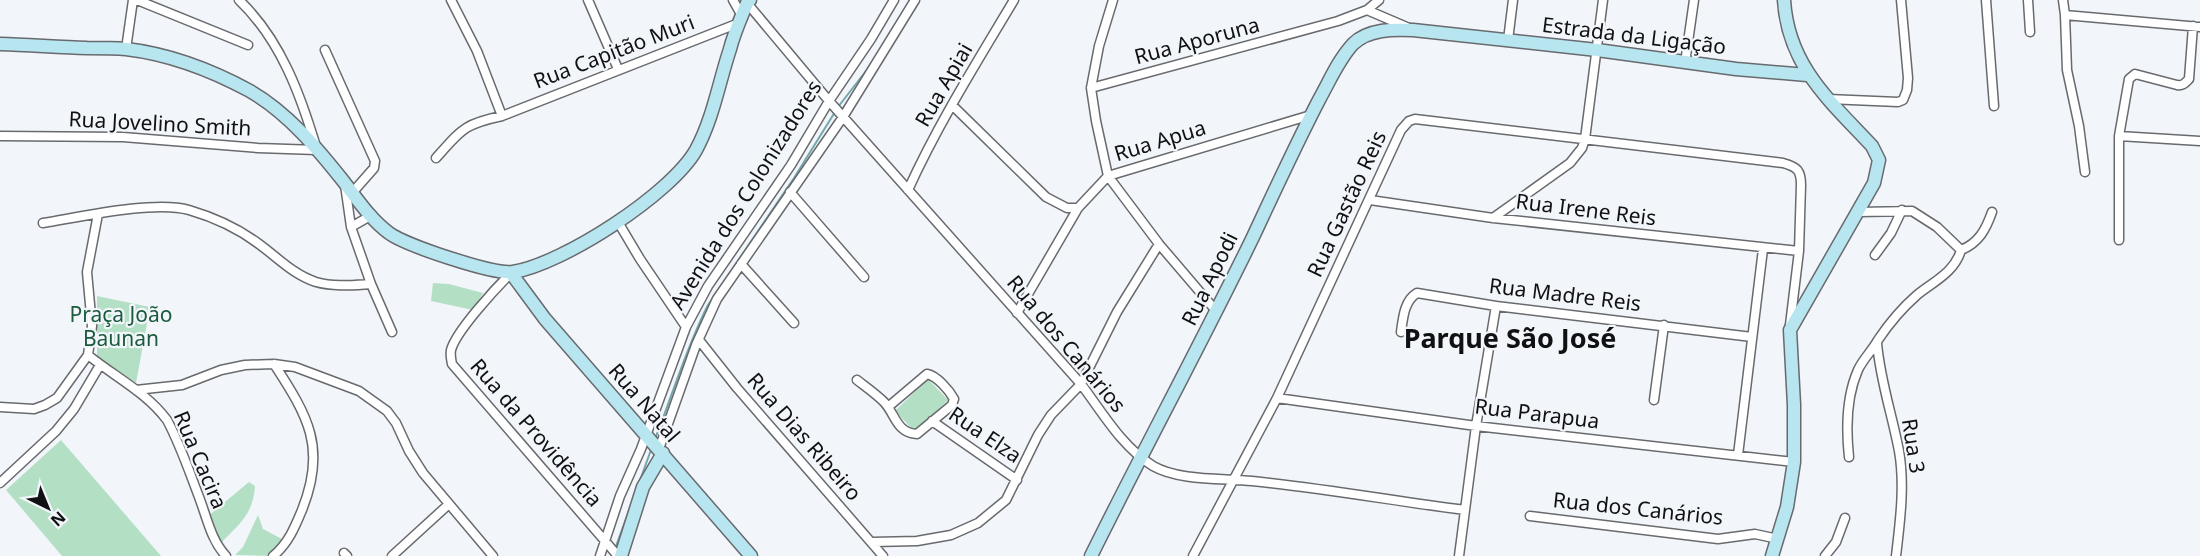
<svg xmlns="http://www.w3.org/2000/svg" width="2200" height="556" font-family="'Noto Sans',sans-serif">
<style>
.green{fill:#b3e0c5}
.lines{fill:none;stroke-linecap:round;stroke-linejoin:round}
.stream{stroke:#73a7aa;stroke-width:2}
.street-casing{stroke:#686a6e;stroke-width:11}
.secondary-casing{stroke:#686a6e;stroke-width:15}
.street{stroke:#fff;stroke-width:8}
.secondary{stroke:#b7e5f0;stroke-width:12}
.labels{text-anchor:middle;stroke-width:4.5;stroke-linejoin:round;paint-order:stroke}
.street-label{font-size:21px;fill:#101113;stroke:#f2f5f9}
.park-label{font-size:21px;fill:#1b5b3d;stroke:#f2f5f9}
.district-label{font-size:27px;font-weight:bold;fill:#101113;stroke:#f2f5f9}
</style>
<rect width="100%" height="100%" fill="#f2f5f9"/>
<path class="green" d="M 433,283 L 449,284 L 483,293 L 473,310 L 431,301 Z
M 97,296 L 150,307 L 136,383 L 97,359 Z
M 928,379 L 948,400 L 915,432 L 895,411 Z
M 61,440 L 161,556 L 62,556 L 6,490 Z
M 249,482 L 255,486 C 253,515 239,524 220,544 L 207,517 Z
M 258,515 L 263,529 L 282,539 L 281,546 L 271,556 L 235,555 L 243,547 Z"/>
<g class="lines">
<path class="stream" d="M 901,16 L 910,0
M 838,107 L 873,62
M 655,439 C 673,394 686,348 708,305 L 794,178 L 835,112
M 615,549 L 651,450"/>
<g class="street-casing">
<path id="street" d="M 137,0 L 248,45
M 451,0 L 477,51 L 502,116
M 588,0 L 618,69
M 733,0 L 742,16
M 1113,0 L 1099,46 L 1091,88 L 1096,121 L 1108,176 L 1159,244 L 1217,312
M 1986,0 L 1994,106
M 2028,0 L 2030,32
M 2063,0 L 2065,15 L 2200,27
M 747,3 L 829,101 L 1081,384 C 1102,412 1122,447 1153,466 C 1179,481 1222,478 1252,481 C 1323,488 1394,501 1465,510
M 1367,10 L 1379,0
M 2065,15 L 2067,70 L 2079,126 L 2085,172
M 1508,40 L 1513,0
M 126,49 L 133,0
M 325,50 L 375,161 L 374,168 L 352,193
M 1685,63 L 1694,0
M 1091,88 L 1338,21 L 1367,10 L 1409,28
M 1828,99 L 1898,102 L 1903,100 L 1907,90 L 1908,78 L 1901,0
M 952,105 L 1046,197 L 1067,208 L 1078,208
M 0,136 L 123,137 L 258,148 L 317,150 C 301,96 281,40 239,0
M 2119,136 L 2200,141
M 436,158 C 462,129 464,124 502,116 L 739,23
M 345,185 L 351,227 L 371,284 L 392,332
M 908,190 C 938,124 977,62 1014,0
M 790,192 L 864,277
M 1370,200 L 1493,218 L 1799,251
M 1493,218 L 1570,163 L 1582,148 L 1585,139 L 1603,0
M 618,222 L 640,259 L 686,327
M 43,223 C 80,217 155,200 189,210 C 213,217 239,229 259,244 C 278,258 294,275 316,282 C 334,287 353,285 371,284
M 351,227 L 372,215
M 2119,240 L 2119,136 L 2129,79 L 2135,74 L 2177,85 C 2183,86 2185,83 2189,79 L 2193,26
M 1961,250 C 1979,243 1986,229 1992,212
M 1875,255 L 1891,233 L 1902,210
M 741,264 L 794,323
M 511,273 C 496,288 456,331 451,350 C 450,355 451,359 452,364 L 618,556
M 1017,313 L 1078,208 L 1108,176 L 1311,115
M 1401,332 C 1403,318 1404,301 1417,293 L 1496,306 L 1752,337
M 699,340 L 737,388 L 883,556
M 1877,343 C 1880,380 1892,414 1899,451 C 1905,485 1900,522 1896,556
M 88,355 C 115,377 146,392 167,420 C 180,444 189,471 199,497 C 207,518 211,540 226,556
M 857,380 C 866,387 876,394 884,402 C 895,413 896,433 917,434 L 952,405 L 954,399 C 949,390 937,376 927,374 L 888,407
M 136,390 L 182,385 L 221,370 L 245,365 L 274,364 L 295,367 L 359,391 L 387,411 L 396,423 L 409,451 L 423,473 L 493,556
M 1277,398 L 1476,426 L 1794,462
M 1654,400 L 1664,325
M 0,407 L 34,409 L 45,405 L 57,398 L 88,355 L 92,326 L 87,272 L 98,214
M 932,421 L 1017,480
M 659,449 L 696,345 L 717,299 L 843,117 L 915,0
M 1738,455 L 1763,249
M 1849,457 C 1846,429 1846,397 1858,370 C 1863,359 1872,351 1878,340 C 1890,322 1901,309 1917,295 C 1933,282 1955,272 1961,250 L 1937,227 L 1912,211 L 1859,212
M 0,483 L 56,431 L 74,409 L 100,365
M 1530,516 L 1718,539 L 1755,534 L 1778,539
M 873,542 L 917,541 L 951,535 L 978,523 L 1006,500 L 1038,435 L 1051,415 L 1081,384 L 1117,312 L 1159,244
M 344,553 L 347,556
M 273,556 C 288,544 295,527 302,510 C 327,448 308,416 274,364
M 392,556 L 449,504
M 600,556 L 620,496 L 641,449 L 686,327 L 708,286 L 791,165 L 829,101 L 871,39 L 894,0
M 1193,556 L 1277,398 L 1401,130 L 1409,121 L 1415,119 L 1783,163 C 1797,167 1801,170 1801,185 L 1799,251 L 1790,325
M 1459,556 L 1476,426 L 1496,306
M 1825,556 L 1836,542 L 1845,518"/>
</g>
<g class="secondary-casing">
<path id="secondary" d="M 0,44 C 29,45 58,47 87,48 C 100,48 114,48 126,49 C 169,54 213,71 250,91 C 288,113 317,148 344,182 C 357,199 371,220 389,233 C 405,245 494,275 513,272 C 563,264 671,194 696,150 C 713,119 719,82 730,49 C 734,33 741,18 747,3 L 750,0
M 511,273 L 545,319 L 751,556
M 621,556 L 643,487 L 663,453
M 1091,556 C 1144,449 1201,344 1253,237 C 1275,190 1296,144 1320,98 C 1330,80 1339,59 1353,44 C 1368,29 1394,29 1413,30 L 1597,50 L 1736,69 L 1807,75
M 1772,556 L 1787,507 L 1794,462 L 1794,405 L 1790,330 L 1874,183 L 1879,160 L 1872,146 C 1830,101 1788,66 1784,0"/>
</g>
<use href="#street" class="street"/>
<use href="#secondary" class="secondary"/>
</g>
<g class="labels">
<g class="street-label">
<text transform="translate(1634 36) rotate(7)" y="7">Estrada da Ligação</text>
<text transform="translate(1197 41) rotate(-15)" y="7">Rua Aporuna</text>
<text transform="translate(614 52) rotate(-21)" y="7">Rua Capitão Muri</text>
<text transform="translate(944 85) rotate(-60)" y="7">Rua Apiai</text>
<text transform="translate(160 124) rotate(3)" y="7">Rua Jovelino Smith</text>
<text transform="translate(1160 141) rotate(-17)" y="7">Rua Apua</text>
<text transform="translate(746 195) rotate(-58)" y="7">Avenida dos Colonizadores</text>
<text transform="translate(1347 204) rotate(-65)" y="7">Rua Gastão Reis</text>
<text transform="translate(1586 210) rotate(7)" y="7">Rua Irene Reis</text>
<text transform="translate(1210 279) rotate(-64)" y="7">Rua Apodi</text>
<text transform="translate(1565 295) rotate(7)" y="7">Rua Madre Reis</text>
<text transform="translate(1066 344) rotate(50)" y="7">Rua dos Canários</text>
<text transform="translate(644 403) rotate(49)" y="7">Rua Natal</text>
<text transform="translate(1537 414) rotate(7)" y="7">Rua Parapua</text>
<text transform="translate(536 433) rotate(49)" y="7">Rua da Providência</text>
<text transform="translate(985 435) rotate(34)" y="7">Rua Elza</text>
<text transform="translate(804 437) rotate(49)" y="7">Rua Dias Ribeiro</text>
<text transform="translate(1913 446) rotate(81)" y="7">Rua 3</text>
<text transform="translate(200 460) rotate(67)" y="7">Rua Cacira</text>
<text transform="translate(1638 509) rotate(6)" y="7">Rua dos Canários</text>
</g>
<g class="park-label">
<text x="121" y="322">Praça João<tspan x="121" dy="24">Baunan</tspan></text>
</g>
<g class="district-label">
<text x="1510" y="348">Parque São José</text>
</g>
</g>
<g transform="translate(48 508) rotate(137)" stroke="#f2f5f9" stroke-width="4.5" paint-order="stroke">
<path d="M0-4.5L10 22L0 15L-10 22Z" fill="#101113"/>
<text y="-9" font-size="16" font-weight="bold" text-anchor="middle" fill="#101113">N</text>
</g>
</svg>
